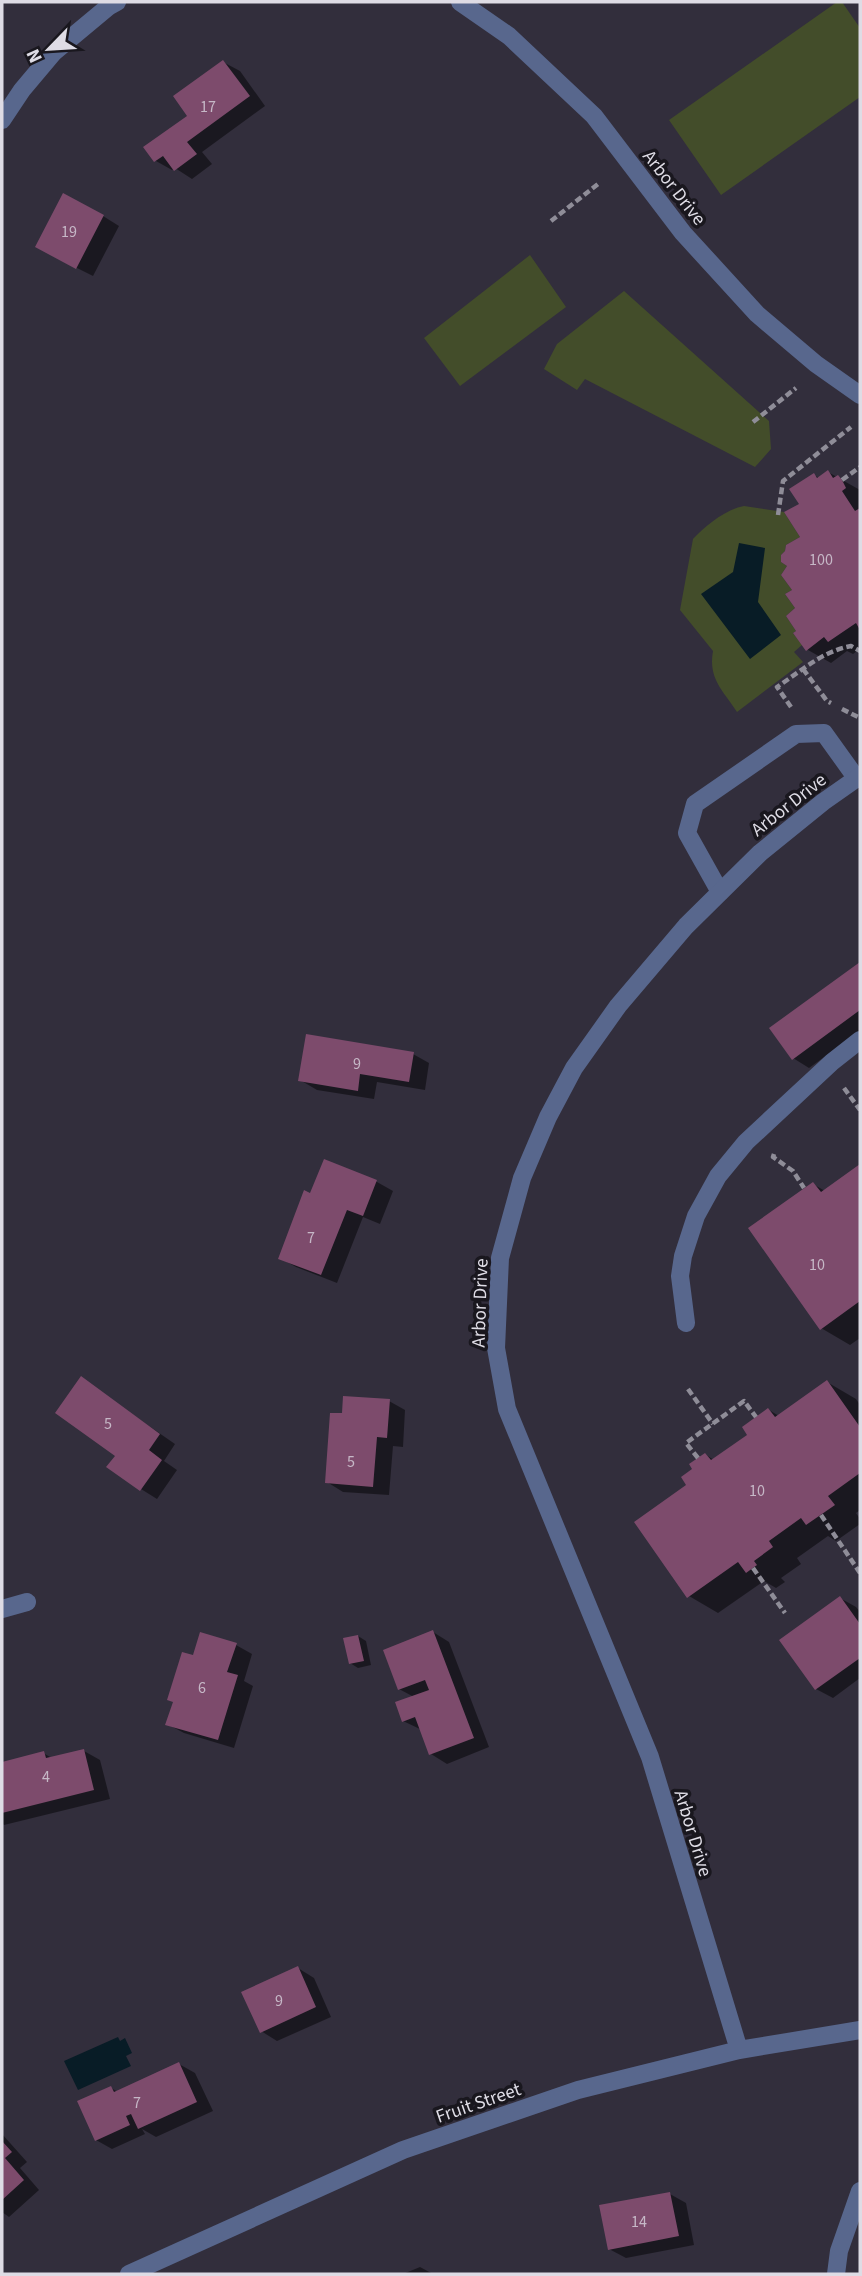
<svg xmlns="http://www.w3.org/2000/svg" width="862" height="2276" font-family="'Source Sans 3',sans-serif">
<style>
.green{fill:#434d2a}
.water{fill:#081c26}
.shadow{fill:#0007}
.building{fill:#7d4b6c}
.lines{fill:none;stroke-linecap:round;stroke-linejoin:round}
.path{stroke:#8f8d98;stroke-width:4.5;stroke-dasharray:7 3.5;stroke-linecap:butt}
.lane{stroke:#58678d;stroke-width:18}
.street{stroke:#58678d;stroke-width:18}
.labels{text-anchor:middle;stroke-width:7;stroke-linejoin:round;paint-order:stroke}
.number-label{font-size:16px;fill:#c6b8c7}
.street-label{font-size:19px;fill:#dedce5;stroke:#19171e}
</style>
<rect width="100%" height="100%" fill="#322e3c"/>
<path class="green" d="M 837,2 L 842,2 L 860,28 L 860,97 L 721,195 L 669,120 Z
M 530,255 L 566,307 L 460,386 L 424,338 Z
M 624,291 L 769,421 L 771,449 L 755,467 L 585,379 L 577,390 L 544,369 L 557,344 Z
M 744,506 L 784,512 L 800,537 L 786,545 L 785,551 L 781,555 L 781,562 L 787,566 L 781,575 L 792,590 L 785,594 L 795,608 L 786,616 L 796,631 L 793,633 L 802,645 L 794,652 L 803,662 L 737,712 C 723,690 708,679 713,651 L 680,610 L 693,539 C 705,526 726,509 744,506 Z"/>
<path class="water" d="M 739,543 L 765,548 L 758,602 L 781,635 L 750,659 L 701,594 L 733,572 Z
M 118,2037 L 120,2041 L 125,2038 L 132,2053 L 126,2056 L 131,2066 L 78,2090 L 64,2061 Z"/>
<path class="shadow" d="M 223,62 L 240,71 L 265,106 L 202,152 L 212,164 L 192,179 L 175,168 L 172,170 L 156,161 L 146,148 L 189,116 Z
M 103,216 L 119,226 L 93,276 L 53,256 Z
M 828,472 L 860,490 L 860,649 L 853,654 L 847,651 L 831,663 L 808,650 L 796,633 L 799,631 L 798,609 L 794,590 L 802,537 L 801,504 L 814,475 L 819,478 Z
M 860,964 L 860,1031 L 809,1068 L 793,1058 L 772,1028 Z
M 413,1054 L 429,1063 L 425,1090 L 377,1082 L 374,1099 L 317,1090 L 300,1080 Z
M 325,1161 L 377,1182 L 393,1191 L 380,1224 L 363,1217 L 337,1283 L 296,1267 L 280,1258 L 311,1195 Z
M 860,1167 L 860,1338 L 850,1345 L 821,1328 L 813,1184 L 825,1191 Z
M 81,1379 L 175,1444 L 164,1461 L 177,1470 L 157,1499 L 141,1489 L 117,1456 Z
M 827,1382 L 856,1399 L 860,1405 L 860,1510 L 856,1513 L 860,1519 L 860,1524 L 836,1541 L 828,1536 L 797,1558 L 801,1564 L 781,1578 L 785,1582 L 776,1588 L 764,1581 L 718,1613 L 689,1596 L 689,1485 L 694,1470 L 706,1455 L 714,1460 L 749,1435 L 769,1410 L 779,1416 Z
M 389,1401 L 405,1410 L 403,1447 L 393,1446 L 389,1495 L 343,1492 L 327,1482 L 344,1415 Z
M 840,1598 L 856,1607 L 860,1612 L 860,1678 L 833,1698 L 816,1689 Z
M 433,1632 L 449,1642 L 489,1747 L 447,1764 L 431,1754 L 422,1730 L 403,1721 L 414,1697 L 399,1689 Z
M 358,1636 L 366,1641 L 371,1665 L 358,1668 L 350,1663 Z
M 236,1645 L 252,1654 L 244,1681 L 253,1686 L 234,1748 L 184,1733 L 167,1724 L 195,1657 Z
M 84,1751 L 100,1760 L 110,1799 L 4,1825 L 2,1823 L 2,1763 L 43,1753 L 52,1758 Z
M 298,1968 L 314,1978 L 331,2017 L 277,2041 L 261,2031 Z
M 179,2064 L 195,2073 L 213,2111 L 156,2137 L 142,2129 L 145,2134 L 112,2149 L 96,2140 L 111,2088 L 118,2092 Z
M 2,2134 L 27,2162 L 20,2168 L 39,2190 L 9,2217 L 2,2212 Z
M 670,2194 L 686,2203 L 694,2245 L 626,2258 L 609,2249 Z
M 420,2267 L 433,2274 L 403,2274 Z"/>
<path class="building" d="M 223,60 L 250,96 L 187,142 L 197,154 L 174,171 L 163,156 L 154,162 L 143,147 L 187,116 L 173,96 Z
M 63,193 L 104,215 L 76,269 L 35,247 Z
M 828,470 L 833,478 L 838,475 L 842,480 L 846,488 L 842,491 L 855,511 L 860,508 L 860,630 L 856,623 L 828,642 L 824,637 L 806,651 L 793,633 L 796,631 L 786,616 L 795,608 L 785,594 L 792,590 L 781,575 L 787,566 L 781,562 L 781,555 L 785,551 L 786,545 L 800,537 L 784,512 L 799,504 L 789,489 L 814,473 L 817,478 Z
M 860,962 L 860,1010 L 792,1060 L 769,1028 Z
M 306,1034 L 414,1052 L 409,1082 L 360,1074 L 358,1091 L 298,1081 Z
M 324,1159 L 377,1180 L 363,1216 L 347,1210 L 321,1275 L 278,1259 L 304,1190 L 310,1193 Z
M 860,1164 L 860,1301 L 820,1330 L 748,1228 L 813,1182 L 821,1192 Z
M 81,1376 L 160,1434 L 149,1450 L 162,1460 L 140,1491 L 106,1467 L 115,1456 L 55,1413 Z
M 827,1380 L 860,1427 L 860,1473 L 828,1496 L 835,1505 L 806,1525 L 801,1518 L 769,1541 L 773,1547 L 754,1561 L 757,1565 L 746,1573 L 738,1562 L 687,1598 L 634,1522 L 686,1485 L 681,1477 L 692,1469 L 689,1464 L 705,1453 L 711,1460 L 747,1435 L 742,1427 L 768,1408 L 775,1417 Z
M 343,1396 L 390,1399 L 387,1438 L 377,1437 L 373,1487 L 325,1483 L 330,1413 L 342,1413 Z
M 840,1596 L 860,1624 L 860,1658 L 815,1690 L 779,1640 Z
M 433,1630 L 474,1738 L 429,1755 L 415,1717 L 402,1722 L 395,1702 L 429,1690 L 425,1680 L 398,1690 L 383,1650 Z
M 200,1632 L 237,1643 L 227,1672 L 238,1675 L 218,1740 L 165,1725 L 173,1702 L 167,1700 L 182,1652 L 193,1655 Z
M 358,1635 L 364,1661 L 349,1664 L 343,1638 Z
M 84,1749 L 94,1790 L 2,1813 L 2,1762 L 44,1751 L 46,1758 Z
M 298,1966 L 316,2007 L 260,2033 L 241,1992 Z
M 179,2062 L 197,2102 L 138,2129 L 131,2114 L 126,2116 L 130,2125 L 95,2141 L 77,2101 L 111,2086 L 114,2092 Z
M 2,2141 L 12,2152 L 5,2158 L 24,2180 L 2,2200 Z
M 670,2192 L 679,2236 L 608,2250 L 599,2205 Z"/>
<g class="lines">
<path class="path" d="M 551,221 L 598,184
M 753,422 L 796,388
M 842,480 L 860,467
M 778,515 L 783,481 L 851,427
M 803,669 L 827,701 L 831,703
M 791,707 L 777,687 C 801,671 823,651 851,646 L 860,651
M 842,709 L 860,718
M 844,1088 L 860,1110
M 774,1154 L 773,1157 L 793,1171 L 804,1188
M 688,1389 L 713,1424
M 698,1458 L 686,1443 L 744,1401 L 756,1417
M 821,1515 L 860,1573
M 753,1568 L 785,1613"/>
<path class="lane" d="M 720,892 L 687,833 L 695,804 L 796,734 L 824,733 L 857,779
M 686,1323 L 680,1276 L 683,1256 L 696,1216 L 718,1176 L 746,1142 L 832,1062 L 860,1040
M 836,2274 L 839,2251 L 860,2191"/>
<path class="street" d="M 460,2 L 509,36 L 594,116 L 683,233 L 757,314 L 816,364 L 860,395
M 2,120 L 22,90 L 54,52 L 108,7 L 117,2
M 2,1609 L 27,1602
M 739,2050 L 650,1757 L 507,1409 L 496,1348 L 500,1258 L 522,1178 L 548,1117 L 574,1068 L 618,1006 L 686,926 L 760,853 L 823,802 L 860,776
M 129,2274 L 403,2150 L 578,2090 L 739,2050 L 860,2030"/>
</g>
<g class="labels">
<g class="number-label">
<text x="208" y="112">17</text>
<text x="69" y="237">19</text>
<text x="821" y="565">100</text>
<text x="357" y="1069">9</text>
<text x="311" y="1243">7</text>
<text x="817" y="1270">10</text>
<text x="108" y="1429">5</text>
<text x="351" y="1467">5</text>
<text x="757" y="1496">10</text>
<text x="202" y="1693">6</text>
<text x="46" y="1782">4</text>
<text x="279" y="2006">9</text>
<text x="137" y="2108">7</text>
<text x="639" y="2227">14</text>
</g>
<g class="street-label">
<text transform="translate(675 187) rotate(52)" y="7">Arbor Drive</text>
<text transform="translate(788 804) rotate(-38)" y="7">Arbor Drive</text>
<text transform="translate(479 1303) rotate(-88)" y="7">Arbor Drive</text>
<text transform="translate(694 1833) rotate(73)" y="7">Arbor Drive</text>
<text transform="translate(478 2102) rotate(-19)" y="7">Fruit Street</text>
</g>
</g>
<rect width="862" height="2276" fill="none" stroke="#dedce5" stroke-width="7"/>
<g transform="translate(49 49) rotate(245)" stroke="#19171e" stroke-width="5" paint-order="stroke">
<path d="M0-5L12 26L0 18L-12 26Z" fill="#dedce5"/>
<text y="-10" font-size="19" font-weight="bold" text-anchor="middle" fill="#dedce5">N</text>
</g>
</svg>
